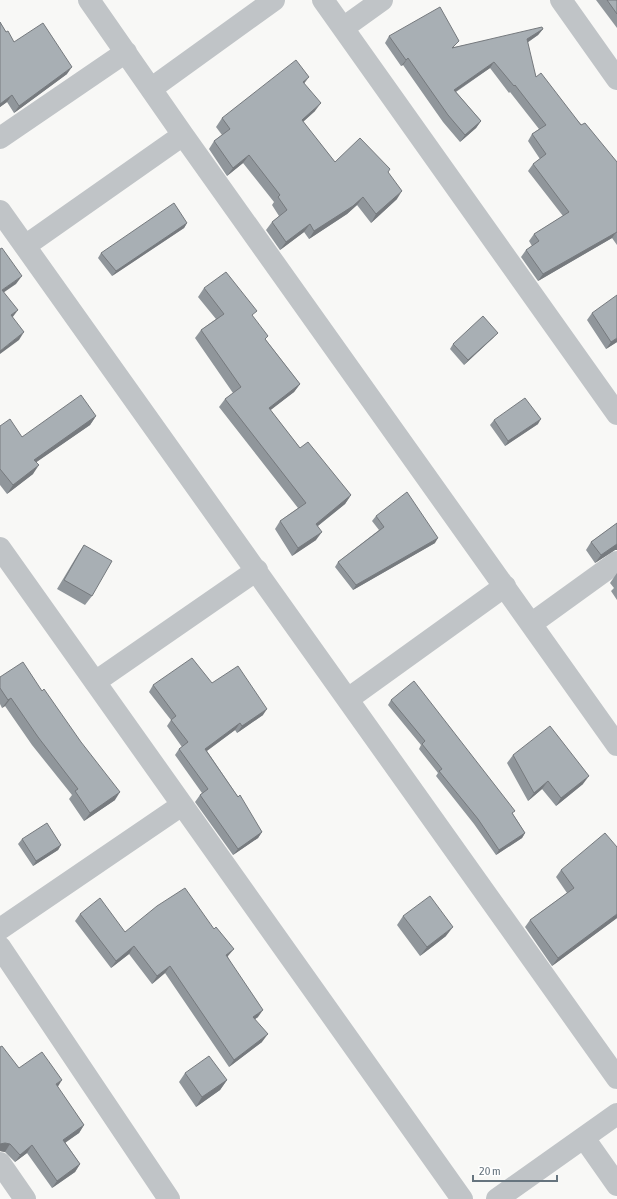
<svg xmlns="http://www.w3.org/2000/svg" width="617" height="1199" font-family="'Asap Condensed',sans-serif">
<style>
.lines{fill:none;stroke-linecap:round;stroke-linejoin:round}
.street{stroke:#c0c4c7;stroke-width:22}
.wall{fill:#90969b}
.shaded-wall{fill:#767a7e}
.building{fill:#a8afb4;stroke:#767a7e}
</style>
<rect width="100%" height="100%" fill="#f8f8f6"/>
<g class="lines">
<path class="street" d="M 89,0 L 183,135 L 617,745
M 323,0 L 617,414
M 561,0 L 617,79
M 343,28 L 382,0
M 152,88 L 274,0
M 0,138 L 126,52
M 0,211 L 617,1078
M 25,246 L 183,135
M 0,548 L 462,1199
M 531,624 L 617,562
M 95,682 L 257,570
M 348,699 L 505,586
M 0,929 L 182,805
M 0,947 L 169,1199
M 584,1138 L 617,1185
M 0,1163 L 25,1199
M 497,1199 L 617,1114"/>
</g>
<path class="wall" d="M 596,0 L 617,0 L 617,28 Z
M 0,22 L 6,32 L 14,42 L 67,74 L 14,113 L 7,102 L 0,107 Z
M 543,29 L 538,35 L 527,43 L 536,77 L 617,162 L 617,245 L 612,238 L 538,281 L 521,257 L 526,250 L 532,246 L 529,241 L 534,234 L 563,216 L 528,171 L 533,164 L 540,159 L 528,141 L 532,134 L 539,129 L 510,92 L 509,93 L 490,68 L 456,92 L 481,121 L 476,128 L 460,142 L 443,122 L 403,65 L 401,66 L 385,43 L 389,36 L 455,47 Z
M 304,84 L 315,111 L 303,122 L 335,162 L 388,173 L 397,199 L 371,223 L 357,205 L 347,214 L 309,239 L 304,232 L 280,250 L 266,230 L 272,222 L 279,216 L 272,205 L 274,202 L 243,163 L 227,176 L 209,149 L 214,141 L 222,135 L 216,127 L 222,118 Z
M 187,223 L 184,228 L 112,276 L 98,258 L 101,253 Z
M 204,288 L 253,317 L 266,340 L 300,384 L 294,392 L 270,410 L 300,448 L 351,495 L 345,504 L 318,526 L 316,540 L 292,556 L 275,529 L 280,521 L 298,508 L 219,407 L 225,399 L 233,393 L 195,338 L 201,330 L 216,319 L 198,297 Z
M 592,313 L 617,342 L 606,349 L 587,320 Z
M 494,337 L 464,365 L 450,349 L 453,344 Z
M 96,416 L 90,425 L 36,462 L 33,474 L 7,494 L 0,485 L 0,426 L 22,437 Z
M 494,420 L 538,424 L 505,446 L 490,425 Z
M 376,516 L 435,543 L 353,590 L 335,567 L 338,562 L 379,530 L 372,521 Z
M 617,523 L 617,550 L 615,550 L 595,563 L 586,550 L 591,542 Z
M 84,545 L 92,596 L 85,605 L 57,589 L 78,554 Z
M 617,573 L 617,600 L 611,591 L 614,588 L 610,583 Z
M 0,677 L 115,800 L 84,821 L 69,799 L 72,795 L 32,745 L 5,706 L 2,708 L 0,704 Z
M 212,683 L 263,715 L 237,733 L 235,730 L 207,751 L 262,832 L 258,838 L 233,855 L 195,802 L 200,795 L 202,793 L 175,755 L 179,749 L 182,747 L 167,726 L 171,720 L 149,692 L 153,685 Z
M 391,700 L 513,814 L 525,833 L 522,838 L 496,855 L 474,824 L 436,776 L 438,773 L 419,749 L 421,745 L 388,705 Z
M 513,755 L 583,784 L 556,806 L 542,789 L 528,801 L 507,763 Z
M 22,839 L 61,845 L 58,850 L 33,866 L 18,844 Z
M 561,870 L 617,918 L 552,966 L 525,927 L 530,920 L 567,893 L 556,877 Z
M 80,914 L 125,932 L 228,956 L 228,957 L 258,1017 L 255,1019 L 262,1042 L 229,1067 L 165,973 L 152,984 L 129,954 L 111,968 L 75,921 Z
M 403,916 L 446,936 L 420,956 L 397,925 Z
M 0,1047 L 19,1068 L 57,1087 L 84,1125 L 79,1133 L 65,1142 L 80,1164 L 75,1172 L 52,1188 L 27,1153 L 15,1162 L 5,1152 L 0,1151 Z
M 185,1073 L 227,1080 L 220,1090 L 196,1107 L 179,1082 Z"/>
<path class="shaded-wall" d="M 543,29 L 538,35 L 522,46 L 527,39 Z
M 408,58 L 403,65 L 401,66 L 406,60 Z
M 494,62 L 490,68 L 449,96 L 454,90 Z
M 72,67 L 67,74 L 14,113 L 19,106 Z
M 309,77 L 303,85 L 303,82 Z
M 12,95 L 7,102 L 0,107 L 0,104 Z
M 321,103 L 315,111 L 296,128 L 302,120 Z
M 481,121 L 476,128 L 460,142 L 465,135 Z
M 249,155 L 243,163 L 227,176 L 233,168 Z
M 402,191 L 397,199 L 371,223 L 376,214 Z
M 363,197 L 357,205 L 347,214 L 309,239 L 314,231 Z
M 187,223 L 184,228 L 112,276 L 116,271 Z
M 310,224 L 304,232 L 280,250 L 286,242 Z
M 617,231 L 612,238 L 538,281 L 543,274 Z
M 22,276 L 16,284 L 0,295 L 2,290 Z
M 18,310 L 12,318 L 11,315 Z
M 24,332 L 19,340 L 0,354 L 0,351 Z
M 498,333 L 494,337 L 464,365 L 468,360 Z
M 617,338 L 617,342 L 606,349 L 611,342 Z
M 300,384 L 294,392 L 263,416 L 269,408 Z
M 96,416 L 90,425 L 28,468 L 34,460 Z
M 541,419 L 538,424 L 505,446 L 508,441 Z
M 39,465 L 33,474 L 7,494 L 13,485 Z
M 351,495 L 345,504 L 310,532 L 316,524 Z
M 322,532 L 316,540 L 292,556 L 298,548 Z
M 438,538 L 435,543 L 353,590 L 356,585 Z
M 617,544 L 617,550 L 615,550 L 595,563 L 601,555 Z
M 11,698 L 5,706 L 2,708 L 8,700 Z
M 267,709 L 263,715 L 237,733 L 242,726 Z
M 240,723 L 235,730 L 201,755 L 205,749 Z
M 589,776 L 583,784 L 556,806 L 561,798 Z
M 548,781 L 542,789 L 528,801 L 534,793 Z
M 120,792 L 115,800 L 84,821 L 90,813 Z
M 262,832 L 258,838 L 233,855 L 238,849 Z
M 525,833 L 522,838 L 496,855 L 499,850 Z
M 61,845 L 58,850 L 33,866 L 36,861 Z
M 617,914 L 617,918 L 552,966 L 558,958 Z
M 453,927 L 446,936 L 420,956 L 427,947 Z
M 134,946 L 129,954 L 111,968 L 116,961 Z
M 234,949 L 228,956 L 221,962 L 226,955 Z
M 170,966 L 165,973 L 152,984 L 157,976 Z
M 263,1010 L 258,1017 L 248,1024 L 253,1017 Z
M 268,1034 L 262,1042 L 229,1067 L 234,1060 Z
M 62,1080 L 57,1088 L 56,1084 Z
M 227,1080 L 220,1090 L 196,1107 L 202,1097 Z
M 84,1125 L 79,1133 L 58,1148 L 63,1140 Z
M 5,1143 L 10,1144 L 5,1152 L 0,1151 L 0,1144 Z
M 32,1145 L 27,1153 L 15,1162 L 20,1155 Z
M 80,1164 L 75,1172 L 52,1188 L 57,1181 Z"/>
<path class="building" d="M 607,0 L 617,0 L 617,14 Z
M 440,7 L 459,41 L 452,48 L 542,27 L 543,29 L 527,39 L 536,77 L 541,73 L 581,125 L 585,123 L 617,162 L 617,232 L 543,274 L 526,250 L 539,241 L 534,234 L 569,212 L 533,164 L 546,154 L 532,134 L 546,125 L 515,85 L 514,86 L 494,62 L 454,90 L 481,121 L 465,135 L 448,115 L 408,58 L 406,60 L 389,36 Z
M 0,22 L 6,32 L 8,31 L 14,42 L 43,23 L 72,67 L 19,106 L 12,95 L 0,104 Z
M 296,60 L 309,77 L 303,82 L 321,103 L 302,120 L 335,162 L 360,138 L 390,169 L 388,172 L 402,191 L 376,214 L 363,197 L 353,206 L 314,231 L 310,224 L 286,242 L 272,222 L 287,210 L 278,197 L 280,195 L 249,155 L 233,168 L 214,141 L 230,129 L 222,118 Z
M 174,203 L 187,223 L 116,271 L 101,253 Z
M 2,248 L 22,276 L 2,290 L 18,310 L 11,315 L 24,332 L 0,351 L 0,249 Z
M 226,272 L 257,311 L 252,315 L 268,336 L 265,339 L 300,384 L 269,408 L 300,448 L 308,442 L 351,495 L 316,524 L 322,532 L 298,548 L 280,521 L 306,503 L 225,399 L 241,387 L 201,330 L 224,314 L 204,288 Z
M 617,295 L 617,338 L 611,342 L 592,313 Z
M 483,316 L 498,333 L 468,360 L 453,344 Z
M 81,395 L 96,416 L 34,460 L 39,465 L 13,485 L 0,469 L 0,426 L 10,419 L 22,437 Z
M 525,398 L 541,419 L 508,441 L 494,420 Z
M 407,492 L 438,538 L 356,585 L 338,562 L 384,527 L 376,516 Z
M 617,523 L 617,544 L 601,555 L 591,542 Z
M 84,545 L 112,561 L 92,596 L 64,580 Z
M 192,658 L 212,683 L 238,666 L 267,709 L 242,726 L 240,723 L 205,749 L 238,797 L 240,795 L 262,832 L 238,849 L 200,795 L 208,789 L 179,749 L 188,742 L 171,720 L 176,716 L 153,685 Z
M 23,662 L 42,691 L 44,689 L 81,742 L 120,792 L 90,813 L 75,791 L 78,789 L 38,737 L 11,698 L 8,700 L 0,688 L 0,677 Z
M 414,681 L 515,811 L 512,813 L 525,833 L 499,850 L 478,819 L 439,771 L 442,769 L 422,744 L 425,741 L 391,700 Z
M 550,726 L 589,776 L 561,798 L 548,781 L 534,793 L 513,755 Z
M 47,823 L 61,845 L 36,861 L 22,839 Z
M 605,833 L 617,847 L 617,914 L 558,958 L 530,920 L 574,888 L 561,870 Z
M 185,888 L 214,929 L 216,927 L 234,949 L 226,955 L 263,1010 L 253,1017 L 268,1034 L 234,1060 L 170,966 L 157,976 L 134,946 L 116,961 L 80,914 L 100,898 L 125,932 L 157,906 Z
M 430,896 L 453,927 L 427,947 L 403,916 Z
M 2,1046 L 19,1068 L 42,1052 L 62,1080 L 56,1084 L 84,1125 L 63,1140 L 80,1164 L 57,1181 L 32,1145 L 20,1155 L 10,1144 L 5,1143 L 0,1144 L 0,1047 Z
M 209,1056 L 227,1080 L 202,1097 L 185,1073 Z"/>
<path d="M473 1175v6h84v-6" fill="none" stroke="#66747e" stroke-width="2"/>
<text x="479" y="1175" font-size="12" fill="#66747e" stroke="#ffffff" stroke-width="3" paint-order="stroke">20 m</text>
</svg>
